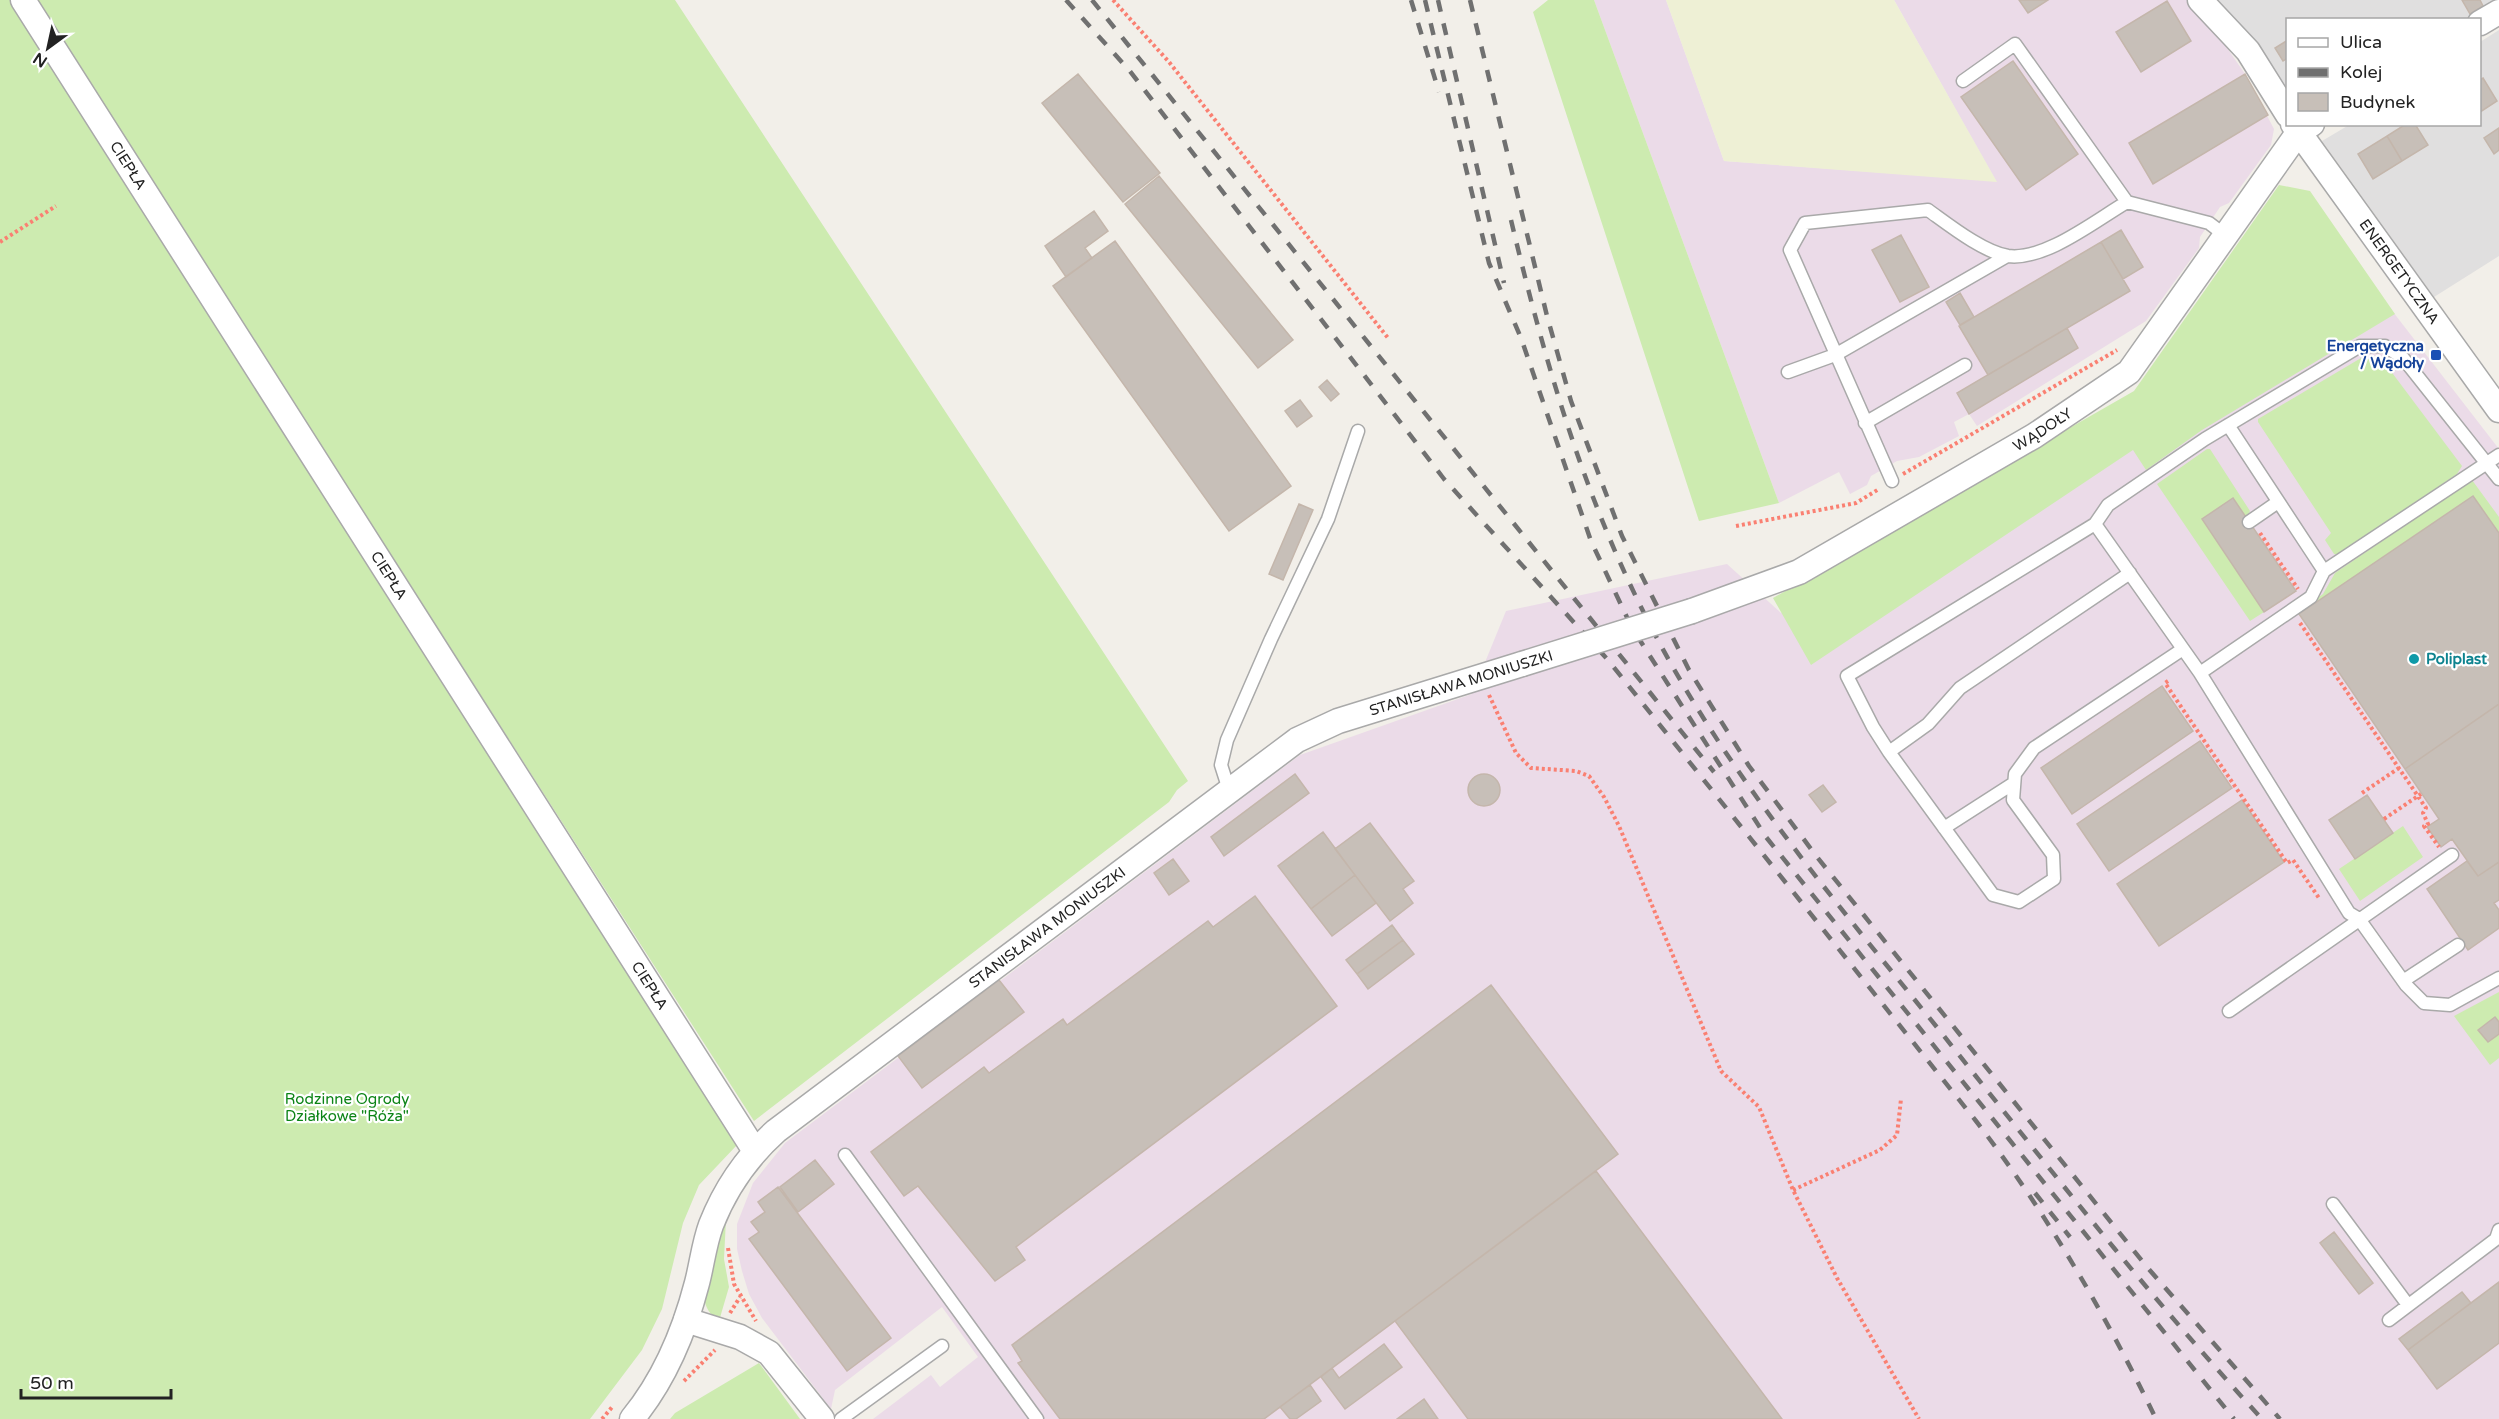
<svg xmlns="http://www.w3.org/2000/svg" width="2499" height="1419" font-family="'Varela Round',sans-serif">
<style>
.residential{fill:#e0dfdf}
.industrial{fill:#ebdbe8}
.farmland{fill:#eef0d5}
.grass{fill:#cdebb0}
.building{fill:#c7bfb8;stroke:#c4b6ab;stroke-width:1.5}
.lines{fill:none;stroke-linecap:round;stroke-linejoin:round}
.lane-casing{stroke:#a9a9a9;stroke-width:15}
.street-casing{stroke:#a9a9a9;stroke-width:27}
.path{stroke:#fa8072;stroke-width:4;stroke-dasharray:3 3;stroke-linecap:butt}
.lane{stroke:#fff;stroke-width:12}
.street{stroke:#fff;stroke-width:24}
.rail{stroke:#707070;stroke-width:4.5;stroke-dasharray:12 12;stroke-linecap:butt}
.street-bridge-casing{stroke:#a9a9a9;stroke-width:27;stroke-linecap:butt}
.street-bridge{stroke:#fff;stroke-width:24}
.transit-dot{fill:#1a4fb4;stroke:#fff;stroke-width:2}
.culture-dot{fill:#0f9aa8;stroke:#fff;stroke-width:2}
.labels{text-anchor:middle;stroke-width:4.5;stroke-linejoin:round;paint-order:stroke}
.street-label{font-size:15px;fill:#222;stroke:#fff}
.transit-label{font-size:15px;font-weight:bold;fill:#164399;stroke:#fff;text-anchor:end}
.culture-label{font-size:15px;font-weight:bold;fill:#0d838f;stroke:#fff;text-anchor:start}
.park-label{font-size:15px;fill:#0c8416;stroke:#fff}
</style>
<rect width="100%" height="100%" fill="#f2efe9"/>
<path class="residential" d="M 2215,0 L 2499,0 L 2499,2 L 2466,19 L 2288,20 L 2287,97 L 2224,6 Z
M 2499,30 L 2499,256 L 2434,297 L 2322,141 L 2349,125 L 2480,124 L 2480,42 Z"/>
<path class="industrial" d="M 1594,0 L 1666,0 L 1724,161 L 1996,181 L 1894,0 L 2189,0 L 2205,16 L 2245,74 L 2274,129 L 2271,145 L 2229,203 L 2220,207 L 2200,237 L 2199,248 L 2146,321 L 1977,426 L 1969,414 L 1954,422 L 1959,436 L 1919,457 L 1897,461 L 1871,476 L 1867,485 L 1850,494 L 1839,472 L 1779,503 Z
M 2390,308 L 2499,449 L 2499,1419 L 873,1419 L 931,1375 L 940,1387 L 978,1357 L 942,1307 L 835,1390 L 831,1409 L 762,1318 L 749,1294 L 742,1271 L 737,1249 L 737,1224 L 753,1183 L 785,1143 L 1300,755 L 1472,694 L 1506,611 L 1727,564 L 1781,613 Z"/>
<path class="farmland" d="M 1666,0 L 1894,0 L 1997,182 L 1724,161 Z"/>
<path class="grass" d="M 0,0 L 11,0 L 737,1145 L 699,1185 L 683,1223 L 662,1309 L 642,1350 L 590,1419 L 0,1419 Z
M 34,0 L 675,0 L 1188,781 L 1177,790 L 1169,802 L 754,1121 Z
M 1548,0 L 1594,0 L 1779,503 L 1699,521 L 1533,12 Z
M 2279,185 L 2310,191 L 2395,314 L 2202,430 L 2146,470 L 2133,450 L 1811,665 L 1773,598 L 2134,391 Z
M 2361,358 L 2378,360 L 2390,370 L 2462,466 L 2457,474 L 2338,555 L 2334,554 L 2325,540 L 2331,533 L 2258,422 L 2258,419 Z
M 2207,449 L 2210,449 L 2250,511 L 2246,518 L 2233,498 L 2203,519 L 2264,612 L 2250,621 L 2157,484 Z
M 2472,480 L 2499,517 L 2499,533 L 2473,496 L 2299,614 L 2298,612 L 2323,594 L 2335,573 Z
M 2403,826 L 2423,857 L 2360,901 L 2339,869 Z
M 2499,992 L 2499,1058 L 2490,1065 L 2454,1016 Z
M 726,1219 L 724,1259 L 729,1287 L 719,1321 C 711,1316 705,1308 704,1297 C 703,1282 718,1232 726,1219 Z
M 759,1363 L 800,1419 L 670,1419 L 675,1413 Z"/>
<path class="building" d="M 2019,0 L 2048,0 L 2028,13 Z
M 2462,0 L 2480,0 L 2483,6 L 2470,14 Z
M 2167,1 L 2191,41 L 2141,72 L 2116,32 Z
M 2288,40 L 2288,58 L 2283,61 L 2275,48 Z
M 2013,61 L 2078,154 L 2026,190 L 1961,97 Z
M 1078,74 L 1160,173 L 1123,202 L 1042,103 Z
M 2245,74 L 2268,115 L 2153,184 L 2129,143 Z
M 2483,78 L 2497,101 L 2480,112 L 2480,80 Z
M 2406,124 L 2415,124 L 2428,145 L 2402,161 L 2387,136 Z
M 2499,128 L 2499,150 L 2494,154 L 2484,138 Z
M 2387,136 L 2402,161 L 2373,179 L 2358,154 Z
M 1159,176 L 1293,340 L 1258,368 L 1125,204 Z
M 1094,211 L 1108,231 L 1085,248 L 1092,258 L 1066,277 L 1045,246 Z
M 2121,230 L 2143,267 L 2123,279 L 2101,242 Z
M 1901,235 L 1929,287 L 1900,302 L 1872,250 Z
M 1115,241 L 1291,486 L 1229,531 L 1053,286 Z
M 2101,242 L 2130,291 L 1988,375 L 1959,326 Z
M 1960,293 L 1974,317 L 1960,325 L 1946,302 Z
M 2067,328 L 2078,348 L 1969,414 L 1957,393 Z
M 1327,380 L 1339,394 L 1331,401 L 1319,387 Z
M 1300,400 L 1312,416 L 1297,427 L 1285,411 Z
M 2473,496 L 2499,533 L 2499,704 L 2405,769 L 2299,614 Z
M 2233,498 L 2296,591 L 2264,612 L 2202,519 Z
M 1299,504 L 1313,510 L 1283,580 L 1269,574 Z
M 2162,686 L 2193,731 L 2072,814 L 2041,768 Z
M 2499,704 L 2499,862 L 2478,876 L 2452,839 L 2441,847 L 2427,827 L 2439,819 L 2405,769 Z
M 2200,741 L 2232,788 L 2109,871 L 2077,824 Z
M 1295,774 L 1309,793 L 1224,856 L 1211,837 Z
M1468 790a16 16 0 1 1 32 0a16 16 0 1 1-32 0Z
M 1823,785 L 1836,802 L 1822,812 L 1809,795 Z
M 2367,795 L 2393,833 L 2355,859 L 2329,820 Z
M 2242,800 L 2284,862 L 2159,946 L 2117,884 Z
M 1370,823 L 1414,881 L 1403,889 L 1413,903 L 1390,921 L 1335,849 Z
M 1323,832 L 1355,875 L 1311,909 L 1278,866 Z
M 1173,859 L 1189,881 L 1169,895 L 1154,873 Z
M 2467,861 L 2478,876 L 2499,862 L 2499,900 L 2494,903 L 2499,910 L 2499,928 L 2468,950 L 2427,889 Z
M 1355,875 L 1376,903 L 1332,936 L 1311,909 Z
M 1255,896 L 1337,1006 L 1016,1247 L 1025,1260 L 995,1281 L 918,1186 L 904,1196 L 871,1152 L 984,1067 L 989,1073 L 1063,1019 L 1067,1025 L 1208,921 L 1213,927 Z
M 1392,925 L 1403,940 L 1357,974 L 1346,960 Z
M 1403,940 L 1414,954 L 1368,989 L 1357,974 Z
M 999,980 L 1024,1012 L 922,1088 L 898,1056 Z
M 1491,985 L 1618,1154 L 1264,1419 L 1060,1419 L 1018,1363 L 1022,1361 L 1012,1345 Z
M 2495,1017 L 2499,1022 L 2499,1034 L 2488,1042 L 2478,1030 Z
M 815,1160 L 834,1184 L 798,1212 L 780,1187 Z
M 1596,1171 L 1782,1419 L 1468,1419 L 1395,1321 Z
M 778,1187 L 891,1338 L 847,1371 L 749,1239 L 759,1232 L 751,1222 L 765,1212 L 758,1202 Z
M 2334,1232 L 2373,1283 L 2359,1294 L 2320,1243 Z
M 2499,1282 L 2499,1343 L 2437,1389 L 2408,1350 Z
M 2462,1292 L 2471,1303 L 2408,1350 L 2399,1339 Z
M 1384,1344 L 1402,1367 L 1345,1409 L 1321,1377 L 1332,1368 L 1339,1378 Z
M 1310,1385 L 1321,1401 L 1296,1419 L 1290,1419 L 1280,1407 Z
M 1424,1399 L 1438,1419 L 1397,1419 Z"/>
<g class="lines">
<g class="lane-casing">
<path id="lane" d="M 1963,81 L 2015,44 L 2127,202 L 2209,223 L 2226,236
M 1788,372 L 1835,355 L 2007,256
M 1865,423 L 1965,365
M 2228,425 L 2324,571
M 2499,479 L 2403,358 L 2385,346 L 2360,346 L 2205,439 L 2108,505 L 2095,524 L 2200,673 L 2349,913 L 2359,919 L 2406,985 L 2424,1003 L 2450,1005 L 2499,978
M 1892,481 L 1790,250 L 1805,223 L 1928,210 C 1949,225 1983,252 2008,256 C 2045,261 2096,220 2127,202
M 2249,522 L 2278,502
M 2095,524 L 1847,676 L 1873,727 L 1889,752 L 1993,895 L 2019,902 L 2054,879 L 2053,855 L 2013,800 L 2015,774 L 2034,748 L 2183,649
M 2200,673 L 2311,597 L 2324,571 L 2499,455
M 1889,752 L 1928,724 L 1960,688 L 2130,573
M 1229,790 L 1221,765 L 1227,740 L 1271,639 L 1328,519 L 1358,431
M 1944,828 L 2014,783
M 2403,981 L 2458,945
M 2229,1011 L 2452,855
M 845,1155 L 1037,1419
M 2333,1204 L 2408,1305
M 2389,1320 L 2496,1239 L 2499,1230
M 841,1419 L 942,1346"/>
</g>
<g class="street-casing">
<g id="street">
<path id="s1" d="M 23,0 L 755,1151"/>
<path d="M 2200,0 L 2248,51 L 2288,115"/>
<path d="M 2480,23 L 2499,12"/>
<path id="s2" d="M 2293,124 L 2499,410"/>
<path id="s3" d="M 1692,611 L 1799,572 L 2034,436 L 2129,372 L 2298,133 L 2312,124"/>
<path d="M 686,1320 L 740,1337 L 769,1353 L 822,1419"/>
<path id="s4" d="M 632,1419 C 665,1379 684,1333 697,1283 C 702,1264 704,1244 711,1225 C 725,1189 747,1157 776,1131 L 1297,740 L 1338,721 L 1522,664"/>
</g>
</g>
<path class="path" d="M 1113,0 L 1169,62 L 1388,338
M 0,242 L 56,206
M 1903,474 L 2117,350
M 1736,526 L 1856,503 L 1879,489
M 2260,533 L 2298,589
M 2300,623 L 2426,808 L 2423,813 L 2428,824 L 2424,826 L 2439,847
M 2168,681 L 2165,683 L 2287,863 L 2293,860 L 2319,898
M 1489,695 L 1516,753 L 1531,768 L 1576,771 L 1589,776 L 1604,797 L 1619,826 L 1721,1071 L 1759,1107 L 1793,1190 L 1837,1278 L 1919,1419
M 2362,793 L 2399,768
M 2384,819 L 2421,794
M 1793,1190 L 1880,1150 L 1897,1135 L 1901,1099
M 728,1248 L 734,1284 L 756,1321
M 730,1313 L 740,1297
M 684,1381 L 715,1350
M 602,1419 L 613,1406"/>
<use href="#lane" class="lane"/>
<use href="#street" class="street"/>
<path class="rail" d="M 1066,0 L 1129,70 L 1444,479 L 1608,660 L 1976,1121 C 2046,1212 2106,1315 2156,1419
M 1092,0 L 1714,772
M 1411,0 L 1439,92
M 1425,0 L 1489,263 L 1521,338 L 1591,541 L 1632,628 L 1766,837 L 2234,1419
M 1438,0 L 1504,283
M 1470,0 L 1547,316 L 1571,401 L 1622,536 L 1689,670 L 1749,766 L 1817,857 L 2147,1267 L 2280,1419
M 1511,220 C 1543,354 1580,485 1642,609 C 1719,765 1831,896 1940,1031 C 2045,1163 2148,1295 2262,1419
M 2035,1193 L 2070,1237"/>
<g class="street-bridge-casing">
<path id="street-bridge" d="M 1522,664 L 1692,611"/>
</g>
<use href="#street-bridge" class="street-bridge"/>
</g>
<rect class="transit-dot" x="2430" y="349" width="12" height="12" rx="3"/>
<circle class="culture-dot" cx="2414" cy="659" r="6"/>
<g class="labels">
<g class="street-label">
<text dy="5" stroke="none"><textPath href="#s1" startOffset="196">CIEPŁA</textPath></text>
<text dy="5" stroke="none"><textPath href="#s2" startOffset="182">ENERGETYCZNA</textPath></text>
<text dy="5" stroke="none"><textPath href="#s3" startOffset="396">WĄDOŁY</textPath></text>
<text dy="5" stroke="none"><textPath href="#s1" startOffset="682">CIEPŁA</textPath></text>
<text transform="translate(1461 683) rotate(-17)" y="5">STANISŁAWA MONIUSZKI</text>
<text dy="5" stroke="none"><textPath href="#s4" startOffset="666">STANISŁAWA MONIUSZKI</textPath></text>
<text dy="5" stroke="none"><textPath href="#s1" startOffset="1168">CIEPŁA</textPath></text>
</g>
<g class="transit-label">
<text x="2424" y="351">Energetyczna<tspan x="2424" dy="17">/ Wądoły</tspan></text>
</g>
<g class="culture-label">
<text x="2426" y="664">Poliplast</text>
</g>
<g class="park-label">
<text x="347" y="1104">Rodzinne Ogrody<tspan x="347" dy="17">Działkowe "Róża"</tspan></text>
</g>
</g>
<rect x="2286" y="18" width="195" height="108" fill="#ffffff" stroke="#a7a7a7" stroke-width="1.5"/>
<rect x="2298" y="38" width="30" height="9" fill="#ffffff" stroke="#a7a7a7" stroke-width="1.5"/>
<text x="2340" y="48" font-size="18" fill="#222222">Ulica</text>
<rect x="2298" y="68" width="30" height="9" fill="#707070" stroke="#a7a7a7" stroke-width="1.5"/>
<text x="2340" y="78" font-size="18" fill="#222222">Kolej</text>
<rect x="2298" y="93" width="30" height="18" fill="#c7bfb8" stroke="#a7a7a7" stroke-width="1.5"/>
<text x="2340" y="108" font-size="18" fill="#222222">Budynek</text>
<g transform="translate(48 48) rotate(213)" stroke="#ffffff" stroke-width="4.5" paint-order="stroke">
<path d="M0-4.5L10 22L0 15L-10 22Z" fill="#222222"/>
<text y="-9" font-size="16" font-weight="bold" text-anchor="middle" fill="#222222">N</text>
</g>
<path d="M21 1389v9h150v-9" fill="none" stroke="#222222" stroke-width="3"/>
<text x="30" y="1389" font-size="18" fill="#222222" stroke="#ffffff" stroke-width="4.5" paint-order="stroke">50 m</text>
</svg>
